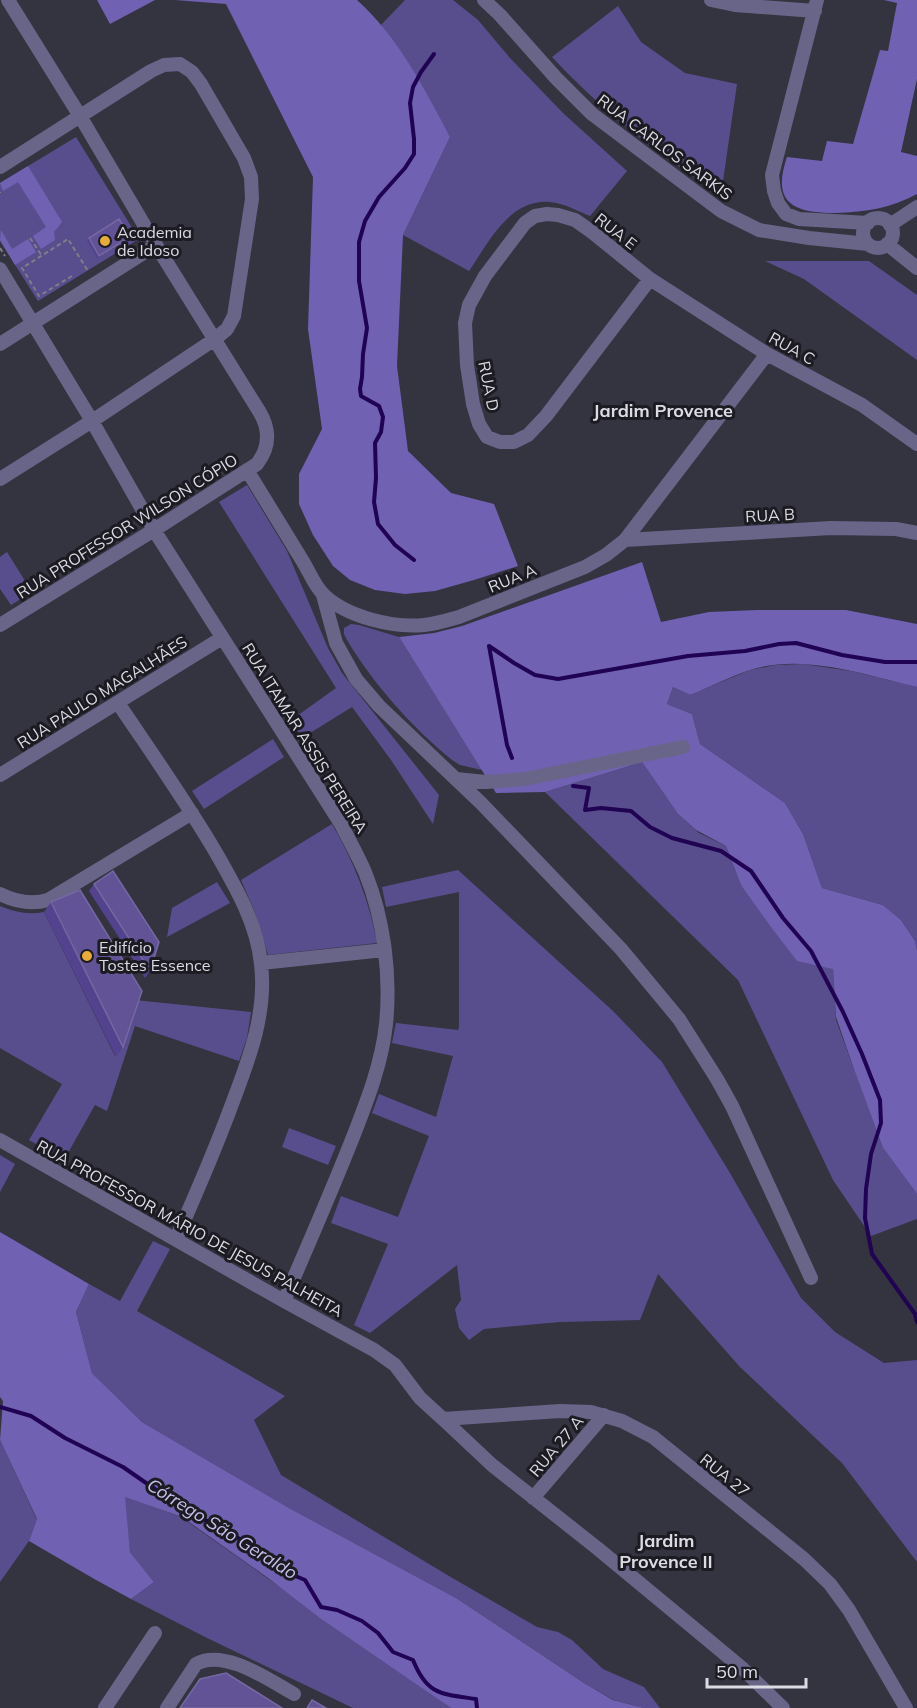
<svg xmlns="http://www.w3.org/2000/svg" width="917" height="1708" font-family="Mulish,sans-serif">
<style>
.green{fill:#594e8d}
.forest{fill:#7061b3}
.lines{fill:none;stroke-linecap:round;stroke-linejoin:round}
.stream{stroke:#210353;stroke-width:4}
.path{stroke:#7e7d88;stroke-width:2;stroke-dasharray:4.5 3;stroke-linecap:butt}
.minor{stroke:#696589;stroke-width:14}
.wall{fill:#53428d}
.shaded-wall{fill:#41356a}
.building{fill:#625396;stroke:#7568a2;stroke-width:1.5}
.poi-dot{fill:#e7ac37;stroke:#1c1b22;stroke-width:2}
.labels{text-anchor:middle;stroke-width:6;stroke-linejoin:round;paint-order:stroke}
.street-label{font-size:16px;fill:#dcdbe4;stroke:#1c1b22}
.poi-label{font-size:16px;fill:#dcdbe4;stroke:#1c1b22;text-anchor:start}
.neighbourhood-label{font-size:18px;font-weight:bold;fill:#dcdbe4;stroke:#1c1b22}
.water-label{font-size:18px;font-style:italic;fill:#c5c0ed;stroke:#1c1b22}
</style>
<rect width="100%" height="100%" fill="#343340"/>
<path class="green" d="M 405,0 L 453,0 L 478,20 L 510,58 L 563,113 L 627,171 L 590,216 C 577,211 564,203 550,202 C 509,199 489,242 469,271 L 403,235 L 450,137 L 381,25 Z
M 618,6 L 641,42 L 685,73 L 737,84 L 721,195 C 660,155 602,111 552,57 Z
M 76,137 L 139,239 L 38,301 L 0,241 L 0,183 Z
M 765,261 L 869,261 L 917,295 L 917,360 L 804,279 Z
M 247,485 L 287,551 L 328,648 L 342,673 L 439,795 L 433,824 L 391,760 L 352,707 L 302,738 L 290,721 L 336,688 L 219,502 Z
M 7,552 L 32,592 L 11,605 L 0,589 L 0,557 Z
M 351,624 L 359,625 L 399,637 L 482,770 L 460,765 L 452,760 C 412,727 374,685 347,640 L 344,634 L 344,628 Z
M 803,664 L 851,671 L 917,687 L 917,950 L 915,941 L 901,920 L 883,905 L 822,888 L 803,834 L 785,803 L 700,744 L 692,714 L 667,704 L 673,687 L 690,695 L 750,670 L 776,665 Z
M 273,739 L 284,757 L 204,809 L 192,791 Z
M 642,762 L 678,814 L 699,833 L 726,846 L 741,885 L 833,969 L 836,1020 L 883,1148 L 917,1194 L 917,1219 L 871,1236 L 833,1180 L 738,980 L 545,792 Z
M 332,824 C 354,862 369,900 377,943 L 268,955 L 254,910 L 241,880 Z
M 458,870 L 613,1011 L 662,1062 L 730,1173 L 801,1298 L 835,1332 L 884,1363 L 917,1360 L 917,1562 L 842,1463 L 740,1367 L 658,1274 L 640,1320 L 560,1322 L 484,1329 L 469,1340 L 459,1328 L 455,1309 L 461,1300 L 457,1265 L 370,1333 L 354,1325 L 388,1244 L 331,1223 L 341,1196 L 398,1217 L 429,1136 L 372,1113 L 379,1094 L 436,1117 L 453,1056 L 392,1043 L 396,1023 L 458,1030 L 459,1027 L 459,892 L 386,907 L 382,887 Z
M 217,882 L 230,903 L 167,937 L 172,908 Z
M 0,906 C 15,912 28,915 44,912 L 115,1056 L 135,1000 L 251,1012 L 247,1038 L 239,1061 L 135,1026 L 107,1111 L 95,1105 L 64,1160 L 29,1140 L 62,1084 L 0,1048 Z
M 289,1128 L 336,1146 L 328,1165 L 282,1147 Z
M 0,1155 L 15,1164 L 0,1192 Z
M 153,1241 L 170,1249 L 137,1311 L 285,1396 L 254,1420 L 281,1475 L 449,1576 L 537,1627 L 558,1632 L 572,1640 L 603,1669 L 644,1687 L 660,1708 L 644,1708 L 614,1700 L 584,1683 L 456,1598 L 289,1508 L 142,1422 L 92,1373 L 76,1312 L 89,1284 L 120,1301 Z
M 0,1440 L 37,1520 L 29,1541 L 0,1582 Z
M 124,1496 L 181,1517 L 451,1708 L 353,1708 L 207,1638 L 131,1599 L 154,1582 L 130,1552 Z"/>
<path class="forest" d="M 97,0 L 155,0 L 110,24 Z
M 175,0 L 357,0 C 399,38 424,88 450,137 L 403,235 L 397,366 L 408,451 L 451,493 L 494,504 L 518,566 L 474,580 L 435,591 L 405,594 L 375,590 L 350,580 L 333,566 L 313,535 L 299,504 L 299,474 L 322,429 L 308,329 L 313,177 L 226,4 Z
M 884,0 L 917,0 L 917,79 L 901,152 L 917,156 L 917,194 C 891,208 866,212 836,213 C 794,213 771,204 787,157 L 822,161 L 827,141 L 853,144 L 880,50 L 888,51 L 897,3 Z
M 28,166 L 62,222 L 54,232 L 55,240 L 41,249 L 33,236 L 46,227 L 18,182 L 3,191 L 0,183 Z
M 1,230 L 12,249 L 28,239 L 36,252 L 15,265 L 0,240 Z
M 642,562 L 661,622 L 709,612 L 757,610 L 846,610 L 917,624 L 917,687 C 864,675 804,653 750,670 C 729,677 710,687 690,695 L 673,687 L 667,704 L 692,714 L 700,744 L 785,803 L 803,834 L 822,888 L 883,905 L 901,920 L 915,941 L 917,950 L 917,1194 L 883,1148 L 855,1072 L 836,1017 L 833,969 L 797,961 L 771,927 L 741,885 L 726,846 L 696,830 L 678,814 L 642,762 L 545,792 L 496,793 L 399,637 L 434,633 L 462,626 Z
M 0,1232 L 89,1284 L 76,1312 L 92,1373 L 142,1422 L 289,1508 L 456,1598 L 584,1683 L 613,1700 L 644,1708 L 451,1708 L 320,1618 L 268,1578 L 182,1517 L 125,1497 L 130,1552 L 154,1582 L 131,1599 L 96,1580 L 29,1541 L 37,1519 L 0,1440 L 3,1401 L 0,1397 Z"/>
<g class="lines">
<path class="stream" d="M 414,560 L 395,545 L 378,524 L 374,502 L 376,478 L 375,443 L 381,432 L 383,417 L 379,406 L 361,396 L 360,389 L 362,377 L 363,354 L 367,328 L 359,281 L 359,242 L 365,221 L 379,197 L 405,168 L 414,154 L 414,139 L 410,103 L 413,87 L 421,72 L 434,54
M 489,646 L 514,663 L 535,675 L 558,679 L 688,656 L 745,651 L 779,644 L 796,643 L 842,655 L 885,662 L 917,662
M 489,646 L 507,745 L 512,758
M 573,786 L 589,788 L 585,810 L 601,808 L 631,811 L 650,827 L 672,838 L 721,851 L 751,871 L 783,918 L 811,951 L 843,1012 L 862,1054 L 880,1100 L 881,1123 L 871,1154 L 866,1189 L 865,1218 L 872,1254 L 915,1314 L 917,1322
M 0,1407 L 31,1416 L 65,1438 L 123,1467 L 191,1514 L 226,1529 L 281,1570 L 305,1580 L 321,1607 L 337,1610 L 362,1621 L 378,1633 L 393,1652 L 413,1660 C 427,1695 441,1694 476,1699 L 477,1708"/>
<path class="path" d="M 0,192 L 0,193
M 30,238 L 42,256
M 0,248 L 5,256
M 72,276 L 39,296 L 22,268 L 68,239 L 88,271"/>
<path class="minor" d="M 484,0 L 500,15 L 556,78 L 592,114 L 721,211 L 759,230 L 809,238 L 868,244
M 711,0 L 735,5 L 815,11
M 817,0 L 772,175 L 774,191 L 778,203 L 786,214 L 799,219 L 868,223
M 0,167 L 151,71 L 164,65 L 180,64 L 192,72 L 201,84 L 244,158 L 251,177 L 252,199 L 234,316 L 227,329 L 215,339 L 92,421 L 0,479
M863 233a15 15 0 1 1 30 0a15 15 0 1 1-30 0Z
M 890,225 L 917,207
M 887,244 L 917,268
M 0,269 L 92,421 L 154,530 L 341,824 C 349,840 358,856 365,872 C 384,919 391,975 386,1024 C 382,1063 367,1101 353,1137 C 331,1193 307,1247 284,1301
M 650,279 L 546,416 L 528,435 L 514,442 L 500,442 L 487,437 L 479,424 L 473,404 L 467,365 L 465,323 L 469,305 L 485,276 L 525,223 L 535,216 L 547,214 L 558,215 L 575,220 L 592,232 L 650,279 L 767,354 L 862,405 L 917,444
M 0,344 L 156,245
M 247,470 C 265,500 284,530 302,560 C 309,571 315,587 324,595 C 347,617 393,628 424,625 C 436,624 448,620 459,617 L 585,567 L 606,555 L 625,540 L 767,354
M 625,540 L 831,528 L 896,529 L 917,533
M 323,595 L 336,643 L 356,679 L 379,706 L 481,803 L 621,949 L 679,1019 L 717,1079 L 732,1106 L 811,1278
M 0,625 L 154,530 L 257,464 C 270,447 270,429 259,411 L 156,245 L 80,116 L 8,0
M 118,703 C 151,752 185,800 215,851 C 235,886 257,923 261,964 C 267,1013 249,1059 232,1104 C 215,1150 196,1194 176,1239
M 0,775 L 222,638
M 456,779 L 486,782 L 525,779 L 683,747
M 0,894 C 16,902 31,905 48,900 L 192,813
M 261,963 L 384,950
M 0,1140 L 284,1301 L 374,1350 L 395,1365 L 420,1398 L 443,1419
M 533,1498 L 604,1415
M 105,1708 L 155,1633
M 167,1708 L 196,1664 C 224,1648 269,1680 294,1694
M 783,1708 L 743,1669 L 707,1639 L 597,1548 L 492,1465 L 443,1419 L 560,1411 L 591,1412 L 622,1421 L 653,1437 L 804,1559 L 830,1584 L 849,1610 L 906,1708"/>
</g>
<path class="wall" d="M 89,238 L 128,239 L 97,258 L 87,241 Z
M 94,884 L 150,971 L 145,978 L 89,891 Z
M 51,902 L 123,1047 L 116,1057 L 44,912 Z"/>
<path class="shaded-wall" d="M 130,237 L 128,239 L 97,258 L 99,256 Z"/>
<path class="building" d="M 119,219 L 130,237 L 99,256 L 89,238 Z
M 113,871 L 159,942 L 150,971 L 94,884 Z
M 80,890 L 142,991 L 123,1047 L 51,902 Z
M 226,1673 L 282,1708 L 180,1708 L 200,1679 Z
M 312,1700 L 326,1708 L 307,1708 Z"/>
<g class="poi-dot">
<circle cx="105" cy="241" r="6"/>
<circle cx="87" cy="956" r="6"/>
</g>
<g class="labels">
<g class="street-label">
<text transform="translate(665 147) rotate(37)" y="6">RUA CARLOS SARKIS</text>
<text transform="translate(616 231) rotate(38)" y="6">RUA E</text>
<text transform="translate(792 348) rotate(29)" y="6">RUA C</text>
<text transform="translate(489 386) rotate(79)" y="6">RUA D</text>
<text transform="translate(770 515) rotate(-3)" y="6">RUA B</text>
<text transform="translate(127 526) rotate(-32)" y="6">RUA PROFESSOR WILSON CÓPIO</text>
<text transform="translate(512 578) rotate(-22)" y="6">RUA A</text>
<text transform="translate(102 692) rotate(-32)" y="6">RUA PAULO MAGALHÃES</text>
<text transform="translate(305 738) rotate(58)" y="6">RUA ITAMAR ASSIS PEREIRA</text>
<text transform="translate(190 1228) rotate(29)" y="6">RUA PROFESSOR MÁRIO DE JESUS PALHEITA</text>
<text transform="translate(556 1446) rotate(-50)" y="6">RUA 27 A</text>
<text transform="translate(725 1475) rotate(39)" y="6">RUA 27</text>
</g>
<g class="poi-label">
<text x="117" y="238">Academia<tspan x="117" dy="18">de Idoso</tspan></text>
<text x="99" y="953">Edifício<tspan x="99" dy="18">Tostes Essence</tspan></text>
</g>
<g class="neighbourhood-label">
<text x="663" y="417">Jardim Provence</text>
<text x="666" y="1547">Jardim<tspan x="666" dy="21">Provence II</tspan></text>
</g>
<g class="water-label">
<text transform="translate(222 1529) rotate(32)" y="6">Córrego São Geraldo</text>
</g>
</g>
<path d="M707 1678v9h99v-9" fill="none" stroke="#dcdbe4" stroke-width="3"/>
<text x="716" y="1678" font-size="18" fill="#dcdbe4" stroke="#1c1b22" stroke-width="4.5" paint-order="stroke">50 m</text>
</svg>
